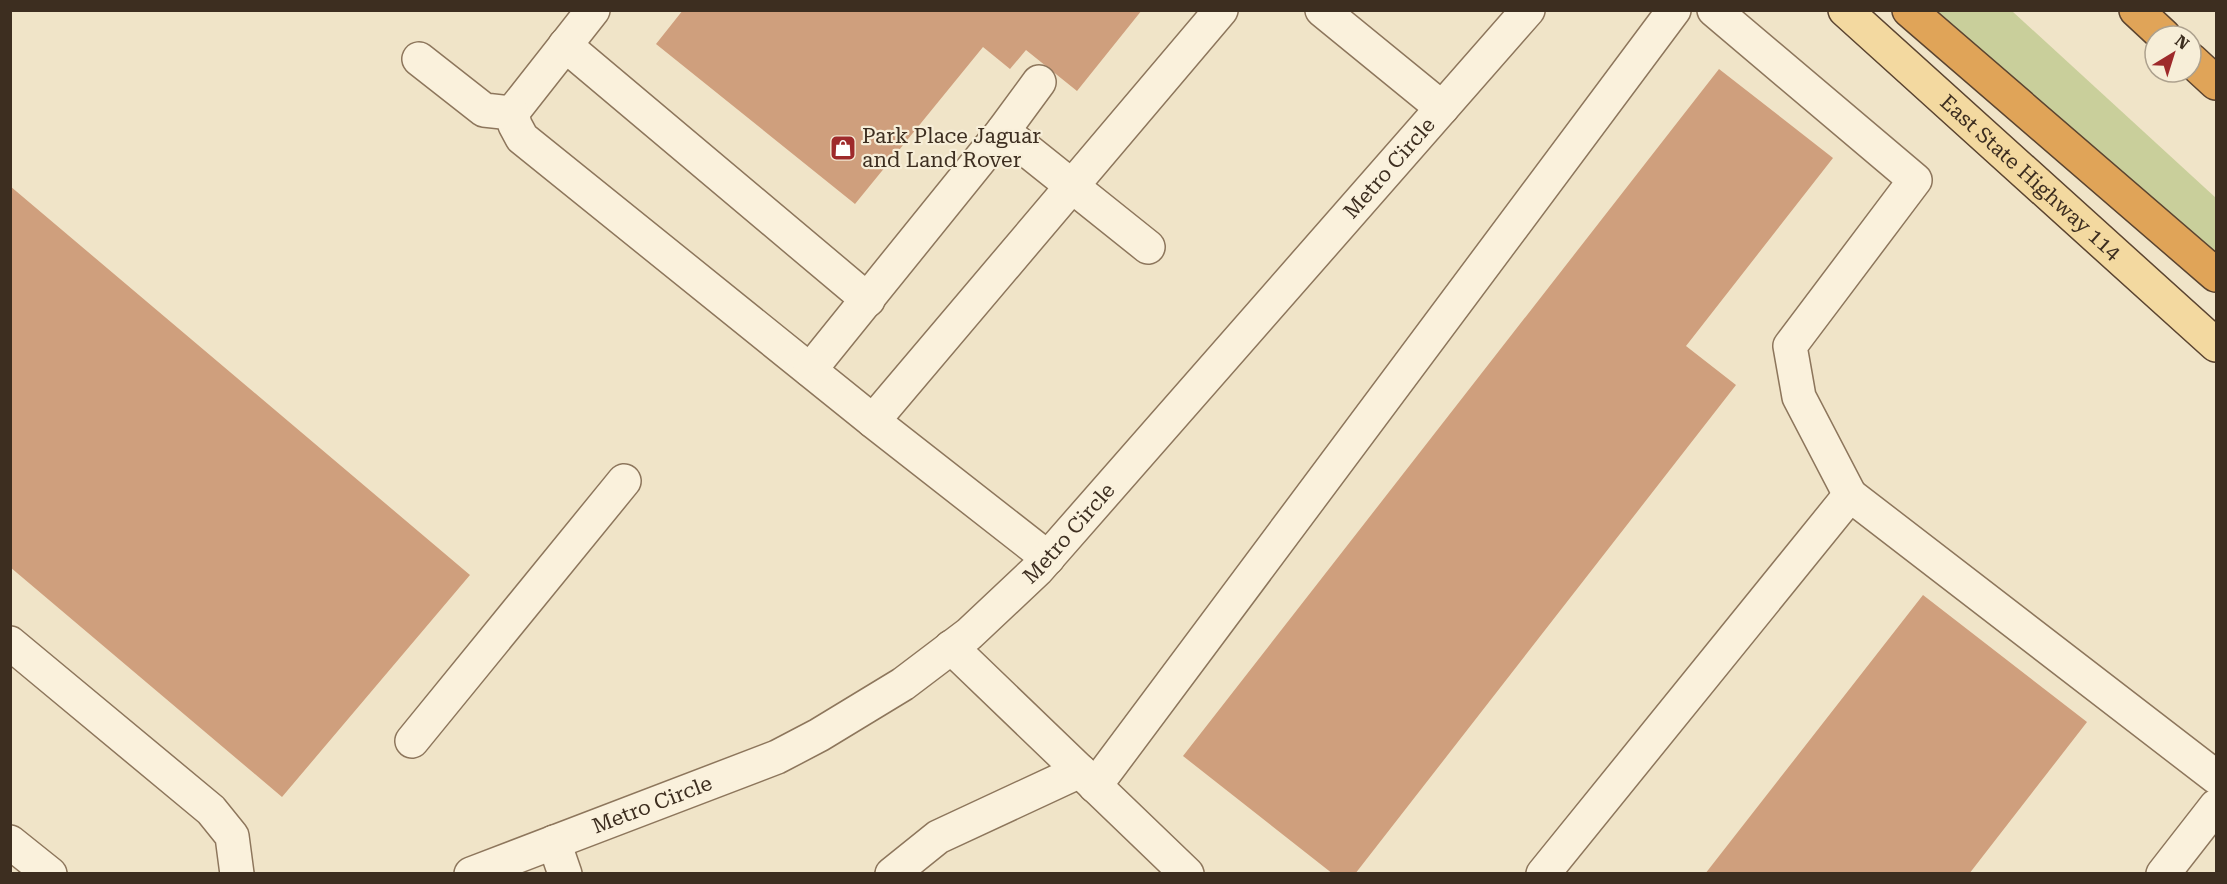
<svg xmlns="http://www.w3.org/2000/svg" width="2227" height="884" font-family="'Roboto Serif',serif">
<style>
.green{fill:#c9cf9b}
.building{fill:#cf9f7d}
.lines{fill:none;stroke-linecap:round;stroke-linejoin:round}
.minor-casing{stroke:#8d765c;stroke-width:36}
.major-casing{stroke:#5b4430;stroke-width:36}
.highway-casing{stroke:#5b4430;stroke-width:36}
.minor{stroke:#faf1dc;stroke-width:33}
.major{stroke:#f3d9a0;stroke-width:33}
.highway{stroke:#e0a458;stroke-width:33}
.labels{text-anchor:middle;stroke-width:4.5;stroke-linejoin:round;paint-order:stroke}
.poi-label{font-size:21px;fill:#3d2e20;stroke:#f7eed8;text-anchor:start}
.street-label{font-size:21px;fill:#3d2e20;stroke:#f7eed8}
</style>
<rect width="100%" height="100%" fill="#f0e4c8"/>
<path class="green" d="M 1934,11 L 2012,11 L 2216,198 L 2216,252 Z"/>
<path class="building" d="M 683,10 L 1142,10 L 1077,91 L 1026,50 L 1010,69 L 983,47 L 855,204 L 656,44 Z
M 1719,69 L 1833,158 L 1686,346 L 1736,385 L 1355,874 L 1333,874 L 1183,756 Z
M 10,186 L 470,575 L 282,797 L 10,567 Z
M 1923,595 L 2087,722 L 1969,874 L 1705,874 Z"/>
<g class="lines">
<g class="minor-casing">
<g id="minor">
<path d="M 593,10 L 512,113 L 515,125 L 522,138 L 873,421"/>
<path d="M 1322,10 L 1442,108"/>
<path d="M 1714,10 L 1915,180 L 1790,346 L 1799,397 L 1850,495"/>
<path d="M 565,45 L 868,300"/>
<path d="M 419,59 L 484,110 L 512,113"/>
<path d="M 1003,131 L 1148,247"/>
<path d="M 810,370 L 1003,131 L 1039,82"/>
<path d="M 1048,558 L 873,421 L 1221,10"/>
<path d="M 10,643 L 211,810 L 232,836 L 237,874"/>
<path d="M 951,647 L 1187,874"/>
<path d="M 412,741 L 624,481"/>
<path d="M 1095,786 L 1674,10"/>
<path d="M 10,842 L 50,874"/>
<path d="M 554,842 L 565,874"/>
<path id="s1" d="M 471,874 L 777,757 L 819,735 L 903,684 L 969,634 L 1037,570 L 1528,10"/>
<path d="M 892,874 L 938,837 L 1080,771"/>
<path d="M 1543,874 L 1850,495 L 2216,777"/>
<path d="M 2163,874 L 2216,806"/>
</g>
</g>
<g class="major-casing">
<g id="major">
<path id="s2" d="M 1845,10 L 2216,345"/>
</g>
</g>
<g class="highway-casing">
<path id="highway" d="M 1909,10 L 2216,275
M 2136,10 L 2164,36
M 2191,60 L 2216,83"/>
</g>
<use href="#minor" class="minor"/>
<use href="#major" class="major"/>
<use href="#highway" class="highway"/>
</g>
<defs>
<g id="shop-square" transform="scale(1.35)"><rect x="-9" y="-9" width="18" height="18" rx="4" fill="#9e2a2b" stroke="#f7eed8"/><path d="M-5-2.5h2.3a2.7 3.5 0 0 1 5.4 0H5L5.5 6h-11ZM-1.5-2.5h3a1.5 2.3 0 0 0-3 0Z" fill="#fff"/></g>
</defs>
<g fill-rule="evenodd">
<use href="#shop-square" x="843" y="148"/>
</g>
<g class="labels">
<g class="poi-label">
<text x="862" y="143">Park Place Jaguar<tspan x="862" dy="24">and Land Rover</tspan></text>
</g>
<g class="street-label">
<text dy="7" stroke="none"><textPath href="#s1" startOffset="1184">Metro Circle</textPath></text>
<text dy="7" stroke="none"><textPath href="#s2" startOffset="250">East State Highway 114</textPath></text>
<text dy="7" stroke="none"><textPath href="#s1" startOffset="698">Metro Circle</textPath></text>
<text dy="7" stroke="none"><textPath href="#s1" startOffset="194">Metro Circle</textPath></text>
</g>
</g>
<rect width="2227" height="884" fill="none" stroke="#3d2e20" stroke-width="24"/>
<g transform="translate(2173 54) rotate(38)"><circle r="28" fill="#f7eed8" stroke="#ada18e" stroke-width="1.5"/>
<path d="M0-4.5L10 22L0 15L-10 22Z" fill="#9e2a2b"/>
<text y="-9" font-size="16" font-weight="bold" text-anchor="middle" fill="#3d2e20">N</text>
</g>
</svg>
